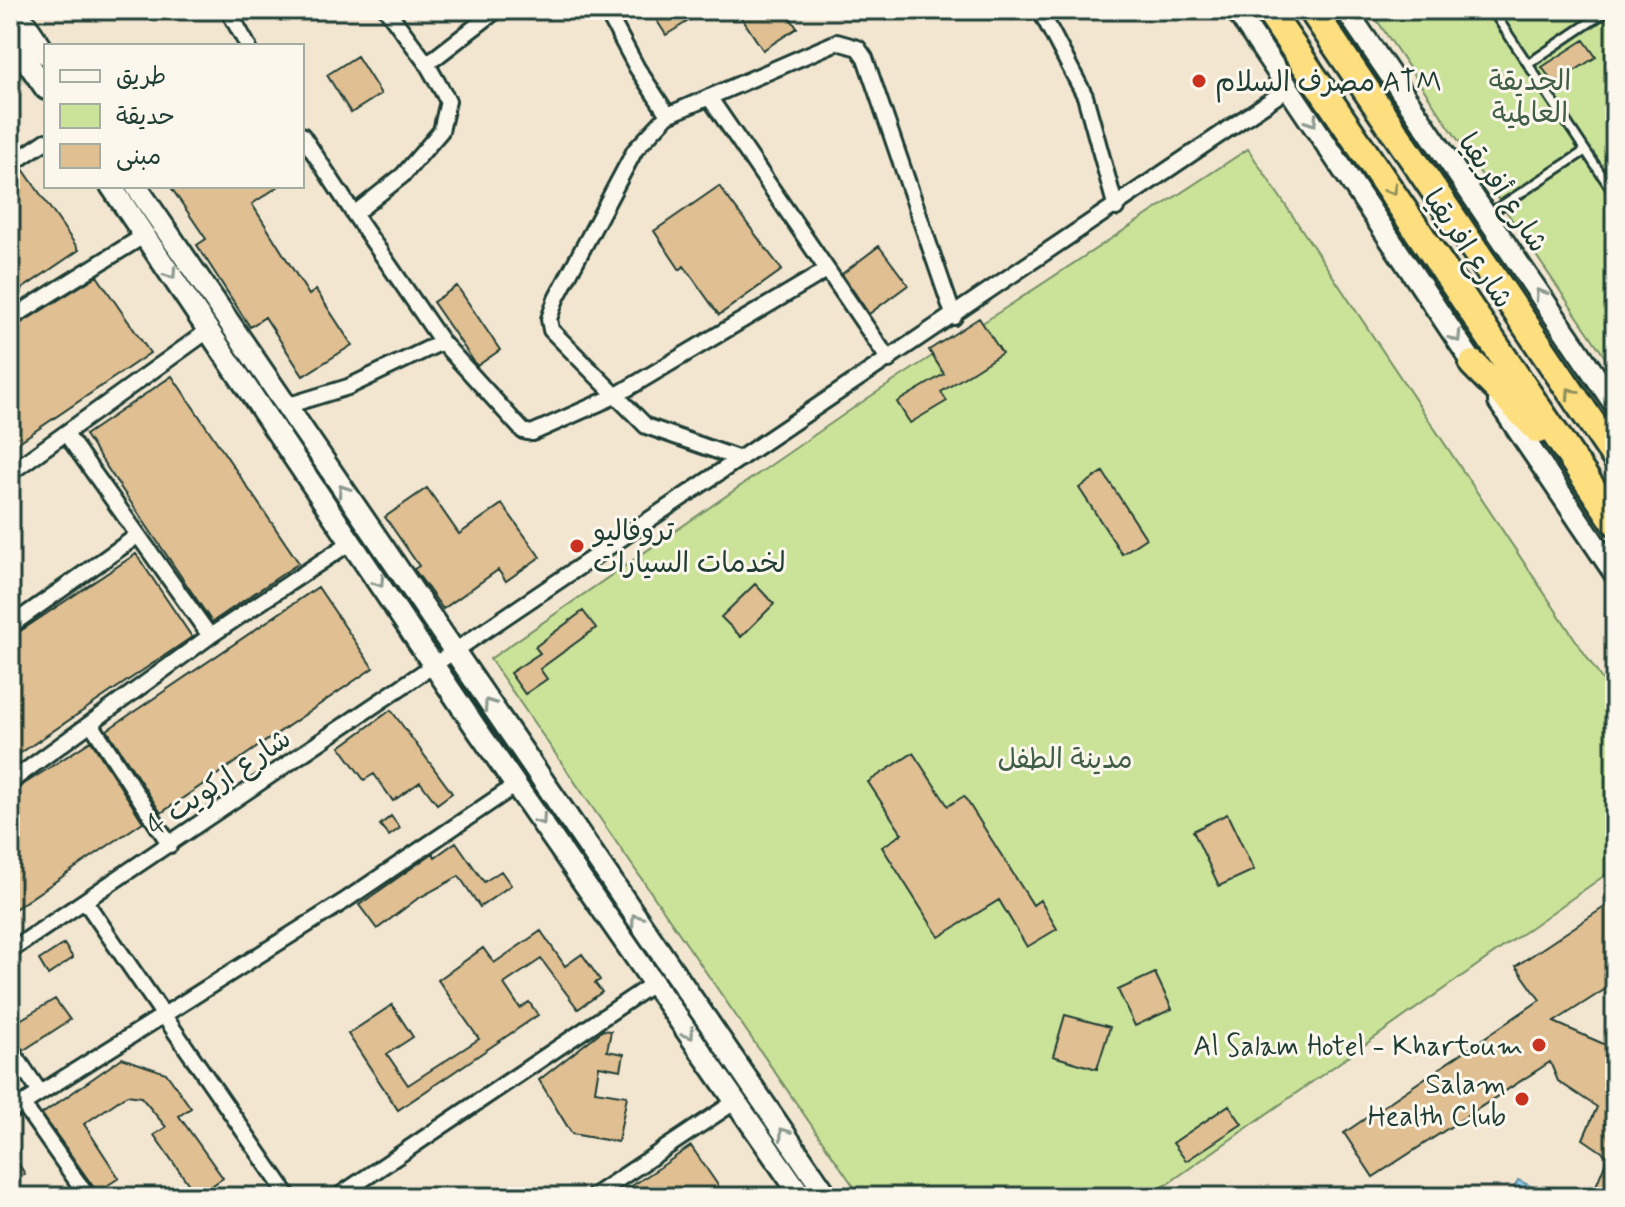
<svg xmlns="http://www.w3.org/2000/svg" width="1625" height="1207" font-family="Mynerve,'Playpen Sans Arabic',sans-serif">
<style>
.green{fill:#cbe399;stroke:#759066;stroke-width:2}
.water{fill:#8eceef;stroke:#6294a4;stroke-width:2}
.building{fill:#e0bf92;stroke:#1f3d34;stroke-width:2}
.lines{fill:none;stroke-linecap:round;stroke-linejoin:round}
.lane-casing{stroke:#1f3d34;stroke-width:13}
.street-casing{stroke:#1f3d34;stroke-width:20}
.secondary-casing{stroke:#1f3d34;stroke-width:26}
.highway-casing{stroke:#1f3d34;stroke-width:32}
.lane{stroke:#fbf7ec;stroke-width:7}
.street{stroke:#fbf7ec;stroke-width:14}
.secondary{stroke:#fbf7ec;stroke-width:20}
.highway{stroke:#fddf80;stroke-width:26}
.oneway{stroke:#8d9a90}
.oneway2{stroke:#8e8e5a}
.poi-dot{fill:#c8321e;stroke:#fbf7ec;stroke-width:3}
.labels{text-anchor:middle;stroke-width:6;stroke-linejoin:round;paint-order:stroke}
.park-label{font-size:28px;fill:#415e48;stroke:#fbf7ec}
.poi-label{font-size:28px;fill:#1f3d34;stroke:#fbf7ec;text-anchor:start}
.street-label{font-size:28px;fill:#1f3d34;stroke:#fbf7ec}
</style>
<rect width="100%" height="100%" fill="#f3e6d1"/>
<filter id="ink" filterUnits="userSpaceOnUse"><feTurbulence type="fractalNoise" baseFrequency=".0125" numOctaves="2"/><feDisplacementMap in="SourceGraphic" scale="16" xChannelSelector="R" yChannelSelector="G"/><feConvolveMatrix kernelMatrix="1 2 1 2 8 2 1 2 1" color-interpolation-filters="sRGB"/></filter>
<g filter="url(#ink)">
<path class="green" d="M 1370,10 L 1615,10 L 1615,372 Z
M 1248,149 L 1615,699 L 1615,868 L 1149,1197 L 861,1197 L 490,659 L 865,400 Z"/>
<path class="water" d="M 1518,1180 L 1553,1197 L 1510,1197 Z"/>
<path class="building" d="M 650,10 L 706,10 L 666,35 Z
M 753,10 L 785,10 L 797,28 L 763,50 L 741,17 Z
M 1584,40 L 1596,57 L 1554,84 L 1542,67 Z
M 357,56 L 381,94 L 351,113 L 327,75 Z
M 23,169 L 79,250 L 10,297 L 10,178 Z
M 170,186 L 279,186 L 252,204 L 309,295 L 316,290 L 352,345 L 303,376 L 265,317 L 250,327 L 197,245 L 206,239 Z
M 719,186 L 782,270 L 719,315 L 684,266 L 680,270 L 654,231 Z
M 879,246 L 908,285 L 869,314 L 842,274 Z
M 97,276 L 150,353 L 10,448 L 10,330 Z
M 457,286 L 500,350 L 477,366 L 433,302 Z
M 979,318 L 1002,353 L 941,392 L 947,401 L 910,423 L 897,402 L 944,374 L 929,350 Z
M 172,376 L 299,563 L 212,622 L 85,435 Z
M 1103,472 L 1146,538 L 1122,554 L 1079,488 Z
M 427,488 L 459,534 L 502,504 L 540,557 L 506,581 L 498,570 L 443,609 L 414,569 L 419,566 L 385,517 Z
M 136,554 L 192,637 L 10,760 L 10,638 Z
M 755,584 L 774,604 L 741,637 L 721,617 Z
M 318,587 L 373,668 L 161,813 L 107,730 Z
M 583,611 L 596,628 L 540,669 L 547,679 L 525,694 L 510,673 L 540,653 L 535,647 Z
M 391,710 L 452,793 L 437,804 L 420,782 L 393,801 L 374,774 L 364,780 L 340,747 Z
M 91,741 L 143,822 L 10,912 L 10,793 Z
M 913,753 L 948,806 L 964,796 L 1033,905 L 1040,900 L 1057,929 L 1027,947 L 999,900 L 939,937 L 882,847 L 902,834 L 868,782 Z
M 1227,814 L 1254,870 L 1219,886 L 1193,831 Z
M 391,816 L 400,828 L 389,836 L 380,825 Z
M 456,842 L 484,882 L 501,871 L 511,885 L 480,907 L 459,876 L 417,899 L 377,929 L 359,905 L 433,853 L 435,857 Z
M 1615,900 L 1615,983 L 1554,1022 L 1615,1049 L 1615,1195 L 1596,1186 L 1608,1156 L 1583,1139 L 1597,1107 L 1558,1081 L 1550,1062 L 1373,1177 L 1344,1133 L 1540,1000 L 1516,966 Z
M 541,931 L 565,966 L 582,954 L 600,980 L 595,983 L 602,992 L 578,1009 L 541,959 L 504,984 L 520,1008 L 529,1002 L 538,1015 L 398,1110 L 348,1034 L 392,1005 L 413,1037 L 387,1054 L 408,1085 L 479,1039 L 438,980 L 483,948 L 494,963 Z
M 64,944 L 73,958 L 48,975 L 39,960 Z
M 1155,973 L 1172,1009 L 1135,1026 L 1118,990 Z
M 55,999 L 70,1020 L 24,1050 L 10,1038 L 10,1026 Z
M 1065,1015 L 1110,1027 L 1097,1069 L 1053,1056 Z
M 603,1030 L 611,1031 L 607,1051 L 624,1054 L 621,1070 L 599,1066 L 595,1091 L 627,1096 L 618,1142 L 572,1134 L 539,1080 Z
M 122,1058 L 166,1073 L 191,1108 L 179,1116 L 223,1178 L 197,1196 L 154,1135 L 166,1127 L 141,1097 L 127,1095 L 84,1124 L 119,1178 L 97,1192 L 42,1114 Z
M 1229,1105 L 1242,1124 L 1186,1161 L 1173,1143 Z
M 691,1146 L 726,1197 L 615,1197 L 659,1168 Z
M 10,1150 L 25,1174 L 10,1183 Z"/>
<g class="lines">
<g class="lane-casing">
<path id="lane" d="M 1492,10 L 1615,195
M 1528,64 L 1608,10
M 1487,215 L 1585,151"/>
</g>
<g class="street-casing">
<path id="street" d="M 228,10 L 248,46
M 387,10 L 427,64
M 606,10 L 637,68 L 668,115 L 635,150 L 556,299 L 549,319 L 551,330 L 646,426 L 740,459
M 1040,10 L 1085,96 L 1116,208
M 709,97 L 889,360
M 668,115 L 837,42 L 858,48 L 865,58 L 954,317
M 302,135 L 354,214
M 10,165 L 46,141
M 10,319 L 145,235
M 442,342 L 523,431 L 532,433 L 615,396 L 825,271
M 286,406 L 348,387 L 442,342 L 354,214 L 403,175 L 441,131 L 448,101 L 427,64 L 497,10
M 66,434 L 210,636
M 10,473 L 209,330
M 10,626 L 137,536
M 92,725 L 170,845
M 10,782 L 210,636 L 351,542
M 85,901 L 289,1197
M 10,951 L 1289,88
M 10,1048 L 39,1091
M 22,1103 L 88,1197
M 10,1112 L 343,902 L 516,785
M 337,1197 L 654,983
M 592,1197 L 736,1101"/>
</g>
<g class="secondary-casing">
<path id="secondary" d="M 16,10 L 46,54
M 1236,10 L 1481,375
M 1346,10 L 1615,405
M 10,37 L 46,89
M 111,186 L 476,728 L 802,1197
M 136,186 L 828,1197
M 1499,402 L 1615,574"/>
</g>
<g class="highway-casing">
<path id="highway" d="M 1268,10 L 1615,522
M 1312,10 L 1615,457
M 1473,364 L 1538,430"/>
</g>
<use href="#lane" class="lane"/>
<use href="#street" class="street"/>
<use href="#secondary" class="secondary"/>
<use href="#highway" class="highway"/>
</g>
<defs><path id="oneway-chevron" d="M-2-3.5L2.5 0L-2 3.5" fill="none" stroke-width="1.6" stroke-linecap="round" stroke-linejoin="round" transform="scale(2)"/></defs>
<g class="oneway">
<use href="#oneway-chevron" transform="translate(1312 121) rotate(56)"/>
<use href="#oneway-chevron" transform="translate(171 274) rotate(56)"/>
<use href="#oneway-chevron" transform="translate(1540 294) rotate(-124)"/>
<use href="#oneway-chevron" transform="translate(1456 337) rotate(57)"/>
<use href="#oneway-chevron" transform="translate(343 490) rotate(-124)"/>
<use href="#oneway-chevron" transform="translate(379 582) rotate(56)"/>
<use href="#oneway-chevron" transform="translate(489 704) rotate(-125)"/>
<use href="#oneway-chevron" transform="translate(541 820) rotate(55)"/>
<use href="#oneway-chevron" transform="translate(636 919) rotate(-125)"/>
<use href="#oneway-chevron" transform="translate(689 1034) rotate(55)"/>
<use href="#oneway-chevron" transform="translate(784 1133) rotate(-125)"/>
</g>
<g class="oneway2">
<use href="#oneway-chevron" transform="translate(1392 190) rotate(56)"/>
<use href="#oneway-chevron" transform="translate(1571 393) rotate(-124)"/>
</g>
</g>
<g class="poi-dot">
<circle cx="1199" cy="81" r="8"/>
<circle cx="577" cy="546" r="8"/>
<circle cx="1539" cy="1045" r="8"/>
<circle cx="1522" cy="1099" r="8"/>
</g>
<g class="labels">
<g class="park-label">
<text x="1530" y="90">الحديقة<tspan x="1530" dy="32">العالمية</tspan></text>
<text x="1065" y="768">مدينة الطفل</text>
</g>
<g class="poi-label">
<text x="1215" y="91">مصرف السلام ATM</text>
<text x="593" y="540">تروفاليو<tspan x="593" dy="32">لخدمات السيارات</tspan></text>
<text x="1523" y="1055" text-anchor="end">Al Salam Hotel - Khartoum</text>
<text x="1506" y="1093" text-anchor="end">Salam<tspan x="1506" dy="32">Health Club</tspan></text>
</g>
<g class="street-label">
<text transform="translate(1504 192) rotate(56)" y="10">شارع أفريقيا</text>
<text transform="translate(1469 248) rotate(56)" y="10">شارع افريقيا</text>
<text transform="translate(218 781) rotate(-34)" y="10">شارع اركويت 4</text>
</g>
</g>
<rect width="1625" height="1207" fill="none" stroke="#fbf7ec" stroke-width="40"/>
<rect x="20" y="20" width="1585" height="1167" fill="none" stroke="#1f3d34" stroke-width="3" filter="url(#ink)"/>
<rect x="44" y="44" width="260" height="144" fill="#fbf7ec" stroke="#a3ada2" stroke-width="2"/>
<rect x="60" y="70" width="40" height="12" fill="#fbf7ec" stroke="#a3ada2" stroke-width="2"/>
<text x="116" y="84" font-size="24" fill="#1f3d34">طريق</text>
<rect x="60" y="104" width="40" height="24" fill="#cbe399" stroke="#a3ada2" stroke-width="2"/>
<text x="116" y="124" font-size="24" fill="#1f3d34">حديقة</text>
<rect x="60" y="144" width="40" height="24" fill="#e0bf92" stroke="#a3ada2" stroke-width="2"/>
<text x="116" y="164" font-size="24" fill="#1f3d34">مبنى</text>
</svg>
